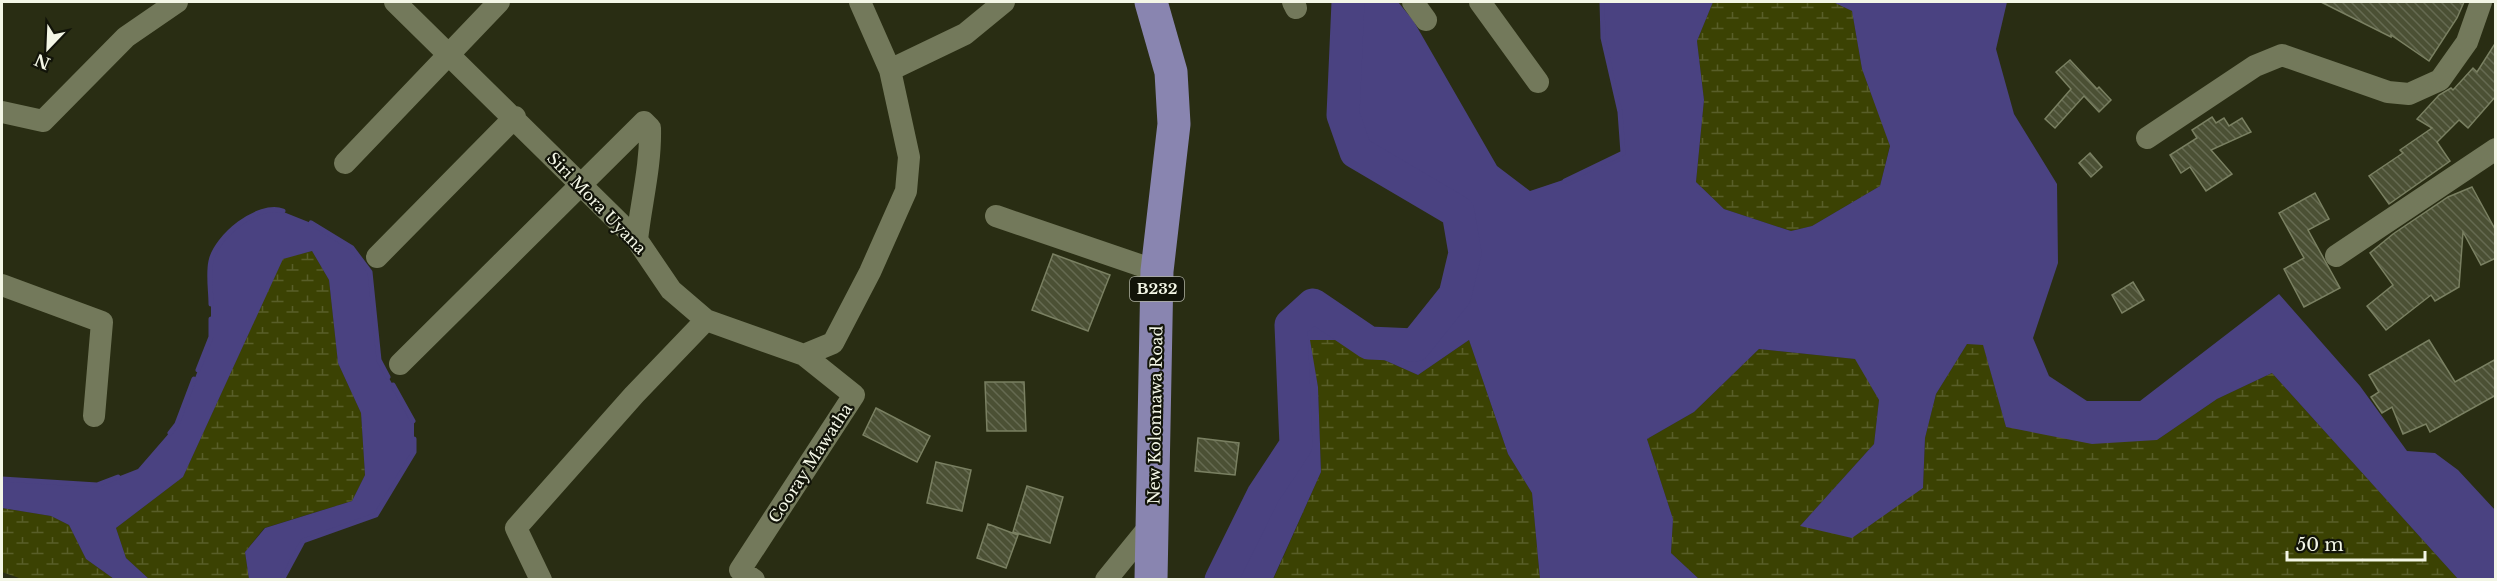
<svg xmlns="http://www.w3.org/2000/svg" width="2497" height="581" font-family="'Libre Baskerville',serif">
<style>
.wetland{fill:url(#wetland-marsh)}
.water{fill:#4a4281}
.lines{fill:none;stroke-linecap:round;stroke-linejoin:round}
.stream{stroke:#4a4281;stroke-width:5}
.river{stroke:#4a4281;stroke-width:33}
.building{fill:url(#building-back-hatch);stroke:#7a8062;stroke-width:1.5}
.street{stroke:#73795b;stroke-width:22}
.primary{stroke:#8985b0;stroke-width:33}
.labels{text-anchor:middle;stroke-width:4.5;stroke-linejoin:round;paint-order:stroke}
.shield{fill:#121409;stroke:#b0b2a4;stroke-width:1.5}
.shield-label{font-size:15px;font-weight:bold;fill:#f3f6e6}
.street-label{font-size:16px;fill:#f3f6e6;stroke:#121409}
</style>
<defs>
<pattern id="wetland-marsh" width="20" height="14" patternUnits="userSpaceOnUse" patternTransform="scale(1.5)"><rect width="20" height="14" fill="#3b4203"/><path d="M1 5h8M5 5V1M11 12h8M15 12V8" fill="none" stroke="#585e28"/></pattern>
<pattern id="building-back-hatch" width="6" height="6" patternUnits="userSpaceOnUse" patternTransform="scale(1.5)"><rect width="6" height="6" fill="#4b5034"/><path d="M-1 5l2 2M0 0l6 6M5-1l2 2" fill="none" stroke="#656a51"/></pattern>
</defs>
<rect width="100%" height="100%" fill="#292d13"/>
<path class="wetland" d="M 1713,2 L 1833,2 L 1852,11 L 1862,69 L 1890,145 L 1880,186 L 1812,226 L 1791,231 L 1724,209 L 1696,182 L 1704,100 L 1697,41 Z
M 312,251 L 329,280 L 338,363 L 361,413 L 365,475 L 352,501 L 264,528 L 245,552 L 249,579 L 149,579 L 126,558 L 116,528 L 183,477 L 283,258 Z
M 1309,340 L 1339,340 L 1418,375 L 1469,340 L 1508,454 L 1532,493 L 1540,579 L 1273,580 L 1321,472 L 1318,387 Z
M 1967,344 L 1983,344 L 2006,427 L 2157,440 L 2217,399 L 2272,373 L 2458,579 L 1699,579 L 1671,553 L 1673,519 L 1647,439 L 1694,412 L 1759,349 L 1856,359 L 1879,400 L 1874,444 L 1800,526 L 1923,488 L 1925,438 L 1936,394 Z
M 2,508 L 51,516 L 69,525 L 86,559 L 114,579 L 22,579 L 2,572 Z"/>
<path class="water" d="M 1348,2 L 1398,2 L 1413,20 L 1497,166 L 1530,191 L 1569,178 L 1623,153 L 1620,112 L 1603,38 L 1602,2 L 1713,2 L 1697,41 L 1704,100 L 1696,182 L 1724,209 L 1791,231 L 1812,226 L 1880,186 L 1890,146 L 1862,69 L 1852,11 L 1833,2 L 2007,2 L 1996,49 L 2014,114 L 2057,184 L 2058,263 L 2033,338 L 2049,376 L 2087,401 L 2140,401 L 2279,294 L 2360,386 L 2407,451 L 2435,453 L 2458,470 L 2495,510 L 2495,579 L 2458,579 L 2272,373 L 2217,399 L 2157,440 L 2092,444 L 2006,427 L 1983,345 L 1967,344 L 1936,394 L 1925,438 L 1923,488 L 1852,538 L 1800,526 L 1874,444 L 1879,400 L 1855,359 L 1759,349 L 1694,412 L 1647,439 L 1673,519 L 1671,553 L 1699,579 L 1540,579 L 1532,493 L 1508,454 L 1469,340 L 1418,375 L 1339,340 L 1310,340 L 1318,387 L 1321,472 L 1273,579 L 1221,580 L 1263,495 L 1296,445 L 1291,325 L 1313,305 L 1369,343 L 1415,345 L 1455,295 L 1465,253 L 1458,212 L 1356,152 L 1343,115 Z
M 276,209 L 316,225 L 352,248 L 370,272 L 379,360 L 414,423 L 414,452 L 376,515 L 303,541 L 282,579 L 249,579 L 245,552 L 265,528 L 352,501 L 365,475 L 361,413 L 338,363 L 329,280 L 312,251 L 283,259 L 183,477 L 116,528 L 126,558 L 149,579 L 114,579 L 86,559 L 69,525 L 51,516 L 2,508 L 2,479 L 97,485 L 138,469 L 177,424 L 211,337 L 211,260 L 225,235 L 247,218 Z"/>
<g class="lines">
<path class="stream" d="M 1565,181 L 1623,153 L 1620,112 L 1603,38 L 1602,2
M 311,223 L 352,248 L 370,272 L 379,360 L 388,377
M 211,304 C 211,291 208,274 211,261 C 216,237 258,202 283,211
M 198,370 L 211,337 L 211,319
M 393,385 L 413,421
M 170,433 L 177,424 L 194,379
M 2,479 L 97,485 L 118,477
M 282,580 L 303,541 L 376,515 L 414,452 L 414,439"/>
<path class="river" d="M 1221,580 L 1263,495 L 1296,445 L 1291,325 L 1313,305 L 1369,343 L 1415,345 L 1455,295 L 1465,253 L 1458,212 L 1356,152 L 1343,115 L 1348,2"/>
</g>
<path class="building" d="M 2321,2 L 2464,2 L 2457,18 L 2429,61 L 2391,35 L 2391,37 Z
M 2496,42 L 2496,96 L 2468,128 L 2459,120 L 2437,142 L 2450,161 L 2389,204 L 2369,176 L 2403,153 L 2400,150 L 2432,128 L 2417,119 L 2439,95 L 2451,88 L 2453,90 L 2473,68 L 2477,72 Z
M 2070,60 L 2097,89 L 2099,87 L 2111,100 L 2099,112 L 2084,96 L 2055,128 L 2045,119 L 2071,89 L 2056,72 Z
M 2212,117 L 2216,123 L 2224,118 L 2229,126 L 2242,118 L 2251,132 L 2211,150 L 2232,174 L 2206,191 L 2190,167 L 2181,173 L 2170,155 L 2197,138 L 2192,130 Z
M 2090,153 L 2102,167 L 2091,177 L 2079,163 Z
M 2472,187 L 2496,231 L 2496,258 L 2481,265 L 2463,232 L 2459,287 L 2435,301 L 2431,295 L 2386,330 L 2367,306 L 2393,285 L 2370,253 L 2393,234 L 2448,197 Z
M 2315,193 L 2329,219 L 2308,230 L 2340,288 L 2304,307 L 2284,269 L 2304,258 L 2279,213 Z
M 1053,254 L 1110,275 L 1088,331 L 1032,310 Z
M 2133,282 L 2144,300 L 2122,313 L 2112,295 Z
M 2429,340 L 2455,382 L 2496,359 L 2496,395 L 2430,432 L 2426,424 L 2403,434 L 2392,407 L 2382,413 L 2371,397 L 2379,392 L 2369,375 Z
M 985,382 L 1024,382 L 1026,431 L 987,431 Z
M 876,408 L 930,436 L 917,462 L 863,435 Z
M 1198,438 L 1239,443 L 1235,475 L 1195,471 Z
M 936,462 L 971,470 L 962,511 L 927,503 Z
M 1027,486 L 1063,497 L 1050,543 L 1013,532 Z
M 988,524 L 1018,535 L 1006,568 L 977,558 Z"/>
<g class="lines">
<path class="street" d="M 395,2 L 637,240 L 671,290 L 706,320 L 804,355 L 833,343 L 870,272 L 906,191 L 909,157 L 890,70 L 860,2
M 1293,2 L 1296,8
M 1413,2 L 1426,20
M 1480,2 L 1538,82
M 890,70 L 965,34 L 1004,2
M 2,112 L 43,121 L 126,37 L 177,2
M 2147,138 L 2255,66 L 2282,55 L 2388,92 L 2409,94 L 2440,80 L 2467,42 L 2481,2
M 345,163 L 499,2
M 996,216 L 1157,271
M 2336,256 L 2496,149
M 377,257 L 515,117
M 2,285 L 102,322 L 94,416
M 400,364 L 644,122 L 650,128 C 651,166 641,203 637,240
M 541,580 L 516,528 L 634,395 L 706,320
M 754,580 L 740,570 L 854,395 L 804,355
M 1106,580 L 1154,521"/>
<path class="primary" d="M 1151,2 L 1171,72 L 1174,124 L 1157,271 L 1151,580"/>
</g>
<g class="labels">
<rect class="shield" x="1130" y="277" width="54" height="24" rx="4.5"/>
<g class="shield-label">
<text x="1157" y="294">B232</text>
</g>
<g class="street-label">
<text transform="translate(597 203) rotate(46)" y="6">Siri Mora Uyana</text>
<text transform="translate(1155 415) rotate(-89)" y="6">New Kolonnawa Road</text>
<text transform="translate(810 463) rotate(-57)" y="6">Cooray Mawatha</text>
</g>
</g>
<rect width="2497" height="581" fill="none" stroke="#f3f6e6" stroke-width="6"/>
<g transform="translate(48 48) rotate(203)" stroke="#121409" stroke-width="4.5" paint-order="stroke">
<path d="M0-4.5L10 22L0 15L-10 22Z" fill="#f3f6e6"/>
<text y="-9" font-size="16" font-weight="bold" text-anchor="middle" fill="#f3f6e6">N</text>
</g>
<path d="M2287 551v9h138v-9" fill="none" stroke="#f3f6e6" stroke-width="3"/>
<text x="2296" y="551" font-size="18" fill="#f3f6e6" stroke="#121409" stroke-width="4.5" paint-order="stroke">50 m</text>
</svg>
